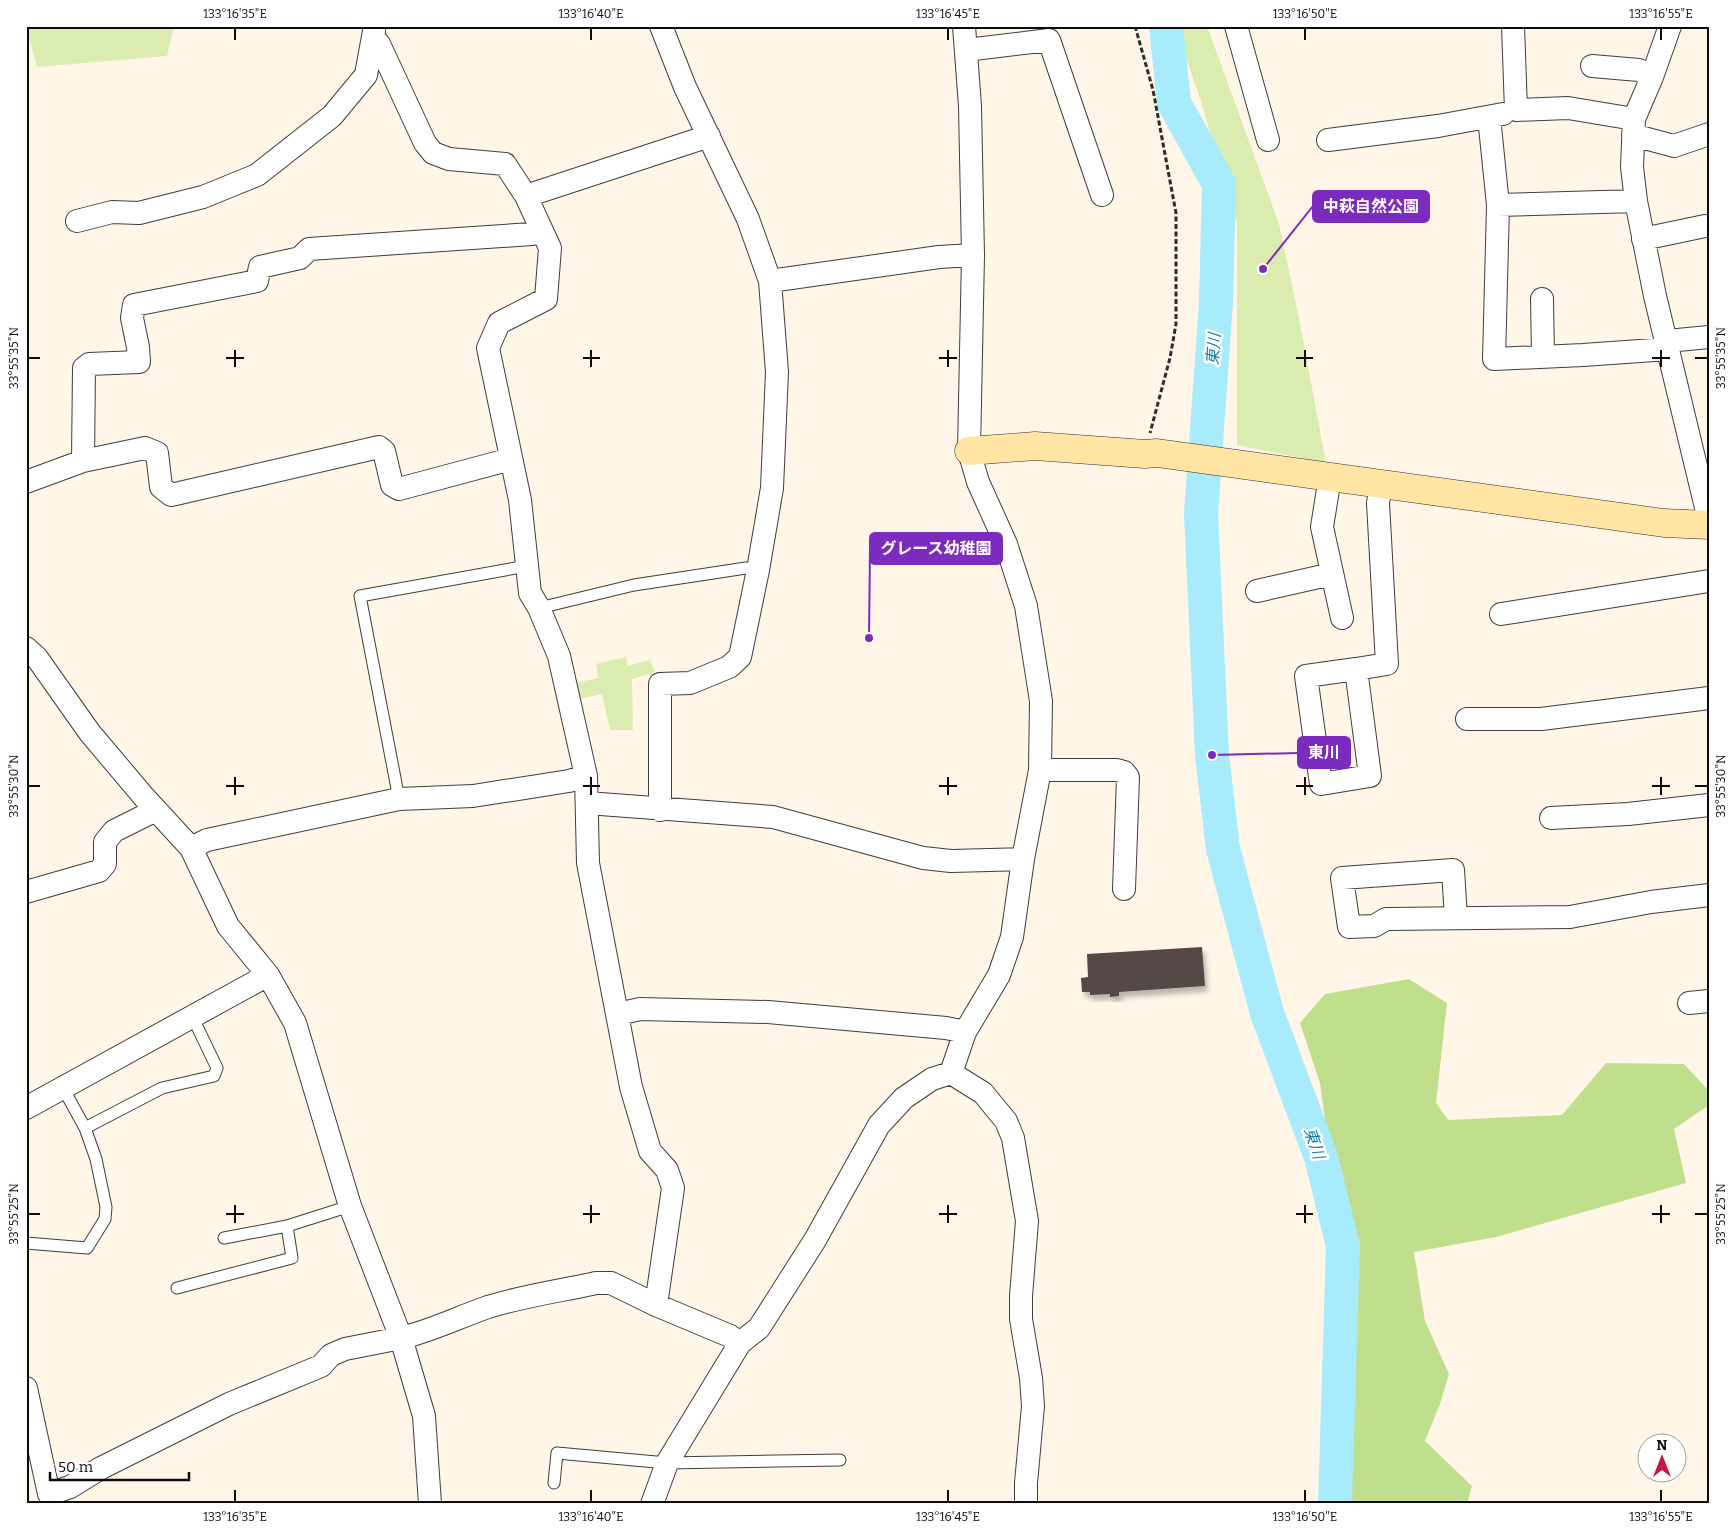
<svg xmlns="http://www.w3.org/2000/svg" width="1735" height="1530" font-family="Bitter,'Noto Sans JP',serif">
<style>
.green{fill:#daecaf}
.forest{fill:#c0df8d}
.lines{fill:none;stroke-linecap:round;stroke-linejoin:round}
.river{stroke:#a7ebfc;stroke-width:34}
.building{fill:#544946;filter:url(#shadow)}
.lane-casing{stroke:#3e3e3e;stroke-width:13}
.street-casing{stroke:#3e3e3e;stroke-width:24}
.secondary-casing{stroke:#2d2d2d;stroke-width:29}
.path{stroke:#2d2d2d;stroke-width:3;stroke-dasharray:5 2.5;stroke-linecap:butt}
.lane{stroke:#fff;stroke-width:11}
.street{stroke:#fff;stroke-width:22}
.secondary{stroke:#ffe4a3;stroke-width:28}
.ticks{fill:none;stroke:#0b0b0b;stroke-width:2}
.labels{text-anchor:middle;stroke-width:5;stroke-linejoin:round;paint-order:stroke}
.water-label{font-size:16px;font-style:italic;fill:#0a7ea6;stroke:#fff}
.leader{fill:none;stroke:#7b2cbf;stroke-width:2}
.callout-dot{fill:#7b2cbf;stroke:#fff;stroke-width:2}
.callout{fill:#7b2cbf;stroke:#7b2cbf;stroke-width:2}
.callout-label{font-size:16px;text-anchor:middle;font-weight:bold;fill:#fff}
.neatline{fill:none;stroke:#0b0b0b;stroke-width:2}
.ticks-label{font-size:12px;text-anchor:middle;fill:#0b0b0b}
</style>
<defs>
<filter id="shadow"><feDropShadow dx="3" dy="5.5" stdDeviation="2.5" flood-color="#0004"/></filter>
</defs>
<rect width="100%" height="100%" fill="#fff6e8"/>
<path class="green" d="M 26,26 L 174,26 L 167,56 L 37,67 Z
M 1175,26 L 1207,26 L 1279,224 L 1298,313 L 1326,463 L 1237,445 L 1237,224 L 1200,98 Z
M 626,657 L 627,666 L 650,660 L 655,672 L 632,679 L 633,730 L 610,730 L 602,694 L 575,700 L 570,684 L 598,678 L 596,664 Z"/>
<path class="forest" d="M 1409,979 L 1447,1003 L 1436,1103 L 1448,1120 L 1562,1115 L 1606,1063 L 1684,1064 L 1709,1091 L 1709,1105 L 1674,1129 L 1686,1183 L 1496,1237 L 1414,1252 L 1425,1321 L 1449,1374 L 1440,1404 L 1425,1441 L 1472,1486 L 1467,1504 L 1350,1504 L 1350,1307 L 1320,1083 L 1300,1023 L 1325,994 Z"/>
<g class="lines">
<path class="river" d="M 1166,26 L 1174,103 L 1219,184 L 1216,302 L 1201,514 L 1212,755 L 1223,849 L 1267,1013 L 1321,1157 L 1343,1246 L 1335,1504"/>
</g>
<path class="building" d="M 1202,947 L 1205,986 L 1119,992 L 1119,996 L 1110,997 L 1110,994 L 1090,995 L 1090,992 L 1082,992 L 1081,978 L 1088,977 L 1087,954 Z"/>
<g class="lines">
<g class="lane-casing">
<path id="lane" d="M 539,608 L 634,585 L 746,568 L 758,570
M 399,799 L 360,596 L 527,566
M 85,1128 L 162,1088 L 214,1076 L 217,1068 L 192,1016
M 224,1238 L 287,1226 L 350,1206
M 26,1243 L 87,1248 L 105,1219 L 106,1207 L 96,1159 L 85,1128 L 63,1088
M 177,1288 L 292,1258 L 287,1226
M 554,1483 L 557,1453 L 667,1463 L 840,1460"/>
</g>
<g class="street-casing">
<path id="street" d="M 1236,26 L 1268,140
M 1513,26 L 1516,110 L 1568,108 L 1634,119
M 1670,26 L 1652,77 L 1634,119 L 1632,167 L 1636,201 L 1655,296 L 1709,520
M 374,39 L 379,44 L 425,143 L 433,153 L 449,159 L 505,164 L 526,196 L 550,248 L 546,299 L 499,323 L 488,348 L 520,500 L 530,593 L 539,608 L 559,656 L 586,776 L 588,863 L 631,1087 L 650,1151 L 667,1170 L 673,1188 L 656,1305
M 966,50 L 1049,40 L 1102,195
M 1592,66 L 1639,70 L 1652,77
M 1489,117 L 1498,205 L 1494,359 L 1583,355 L 1668,349
M 1633,135 L 1674,146 L 1709,134
M 1328,140 L 1438,126 L 1503,114
M 526,196 L 709,136
M 1498,205 L 1636,201
M 77,221 L 112,212 L 139,213 L 203,197 L 257,175 L 332,116 L 366,75 L 374,31
M 1643,239 L 1705,226
M 770,281 L 939,257 L 973,255
M 1542,299 L 1543,357
M 1667,341 L 1709,337
M 83,461 L 84,368 L 89,364 L 139,362 L 138,347 L 132,318 L 134,305 L 257,281 L 260,267 L 300,258 L 309,249 L 532,234 L 541,229
M 1330,477 L 1322,527 L 1342,618
M 26,482 L 83,461 L 145,448 L 157,453 L 161,487 L 171,495 L 379,447 L 384,451 L 392,485 L 399,489 L 511,459
M 1257,591 L 1332,574
M 1501,614 L 1709,581
M 26,648 L 37,658 L 90,733 L 144,797 L 191,848 L 228,926 L 268,975 L 295,1023 L 350,1206 L 401,1338 C 431,1331 459,1317 488,1307 C 523,1296 560,1291 596,1283 L 611,1283 L 656,1305 L 730,1336 L 740,1343
M 1356,669 L 1306,676 L 1321,784 L 1370,776 L 1356,669 L 1387,664 L 1378,503 L 1381,484
M 1467,719 L 1541,719 L 1709,698
M 1040,770 L 1117,770 L 1124,772 L 1128,777 L 1124,889
M 587,803 L 773,817 L 923,858 L 951,861 L 1023,859
M 660,810 L 660,684 L 690,683 L 729,667 L 740,657 L 758,570 L 772,488 L 777,372 L 770,281 L 748,219 L 685,87 L 661,26
M 1551,818 L 1628,814 L 1709,805
M 191,848 L 207,840 L 399,799 L 473,796 L 569,781 L 586,776
M 26,892 L 99,871 L 105,864 L 105,842 L 114,831 L 156,810
M 1456,918 L 1453,870 L 1342,878 L 1349,927 L 1374,926 L 1386,919 L 1570,917 L 1651,902 L 1709,895
M 1689,1003 L 1709,1001
M 618,1014 L 640,1009 L 768,1012 L 946,1028 L 965,1032
M 951,1073 L 983,1093 L 1006,1121 L 1013,1138 L 1027,1221 L 1021,1296 L 1021,1319 L 1031,1378 L 1033,1406 L 1026,1483 L 1026,1504
M 26,1108 L 268,975
M 26,1388 L 49,1494 L 70,1487 L 101,1468 L 229,1404 L 321,1366 L 331,1355 L 345,1349 L 401,1338 L 424,1416 L 430,1504
M 652,1504 L 667,1463 L 740,1343 L 759,1328 L 815,1240 L 879,1125 L 904,1098 L 932,1079 L 951,1073 L 965,1032 L 999,975 L 1012,937 L 1023,859 L 1040,770 L 1041,701 L 1026,606 L 1006,544 L 978,482 L 969,451 L 973,255 L 970,106 L 964,26"/>
</g>
<g class="secondary-casing">
<path id="secondary" d="M 969,451 L 1035,446 L 1145,454 L 1157,453 L 1664,523 L 1709,525"/>
</g>
<path class="path" d="M 1135,26 L 1153,90 L 1176,213 L 1176,324 L 1170,358 L 1150,433"/>
<use href="#lane" class="lane"/>
<use href="#street" class="street"/>
<use href="#secondary" class="secondary"/>
</g>
<path class="ticks" d="M 235,28 L 235,40M 591,28 L 591,40M 948,28 L 948,40M 1305,28 L 1305,40M 1661,28 L 1661,40M 235,350 L 235,367M 591,350 L 591,367M 948,350 L 948,367M 1305,350 L 1305,367M 1661,350 L 1661,367M 28,358 L 40,358M 226,358 L 244,358M 583,358 L 600,358M 939,358 L 957,358M 1296,358 L 1313,358M 1652,358 L 1670,358M 1695,358 L 1708,358M 235,777 L 235,795M 591,777 L 591,795M 948,777 L 948,795M 1305,777 L 1305,795M 1661,777 L 1661,795M 28,786 L 40,786M 226,786 L 244,786M 583,786 L 600,786M 939,786 L 957,786M 1296,786 L 1313,786M 1652,786 L 1670,786M 1695,786 L 1708,786M 235,1205 L 235,1223M 591,1205 L 591,1223M 948,1205 L 948,1223M 1305,1205 L 1305,1223M 1661,1205 L 1661,1223M 28,1214 L 40,1214M 226,1214 L 244,1214M 583,1214 L 600,1214M 939,1214 L 957,1214M 1296,1214 L 1313,1214M 1652,1214 L 1670,1214M 1695,1214 L 1708,1214M 235,1490 L 235,1502M 591,1490 L 591,1502M 948,1490 L 948,1502M 1305,1490 L 1305,1502M 1661,1490 L 1661,1502"/>
<g class="labels">
<g class="water-label">
<text transform="translate(1213 349) rotate(-86)" y="6">東川</text>
<text transform="translate(1315 1143) rotate(71)" y="6">東川</text>
</g>
</g>
<path class="leader" d="M1263 269L1313 206M869 638L870 548M1212 755L1298 753"/>
<g class="callout-dot">
<circle cx="1263" cy="269" r="5"/>
<circle cx="869" cy="638" r="5"/>
<circle cx="1212" cy="755" r="5"/>
</g>
<g class="callout">
<rect x="1313" y="191" width="116" height="31" rx="5"/>
<rect x="870" y="533" width="132" height="31" rx="5"/>
<rect x="1298" y="737" width="52" height="31" rx="5"/>
</g>
<g class="callout-label">
<text x="1371" y="212">中萩自然公園</text>
<text x="936" y="554">グレース幼稚園</text>
<text x="1324" y="758">東川</text>
</g>
<rect width="1735" height="1530" fill="none" stroke="#ffffff" stroke-width="55"/>
<g transform="translate(1662 1458)"><circle r="24" fill="#ffffff" stroke="#9d9d9d"/>
<path d="M0-4L9 19L0 12L-9 19Z" fill="#c6173f"/>
<text y="-8" font-size="14" font-weight="bold" text-anchor="middle" fill="#0b0b0b">N</text>
</g>
<path d="M50 1472v8h139v-8" fill="none" stroke="#0b0b0b" stroke-width="2.5"/>
<text x="58" y="1472" font-size="15" fill="#0b0b0b" stroke="#ffffff" stroke-width="4" paint-order="stroke">50 m</text>
<rect x="28" y="28" width="1680" height="1474" class="neatline"/>
<g class="ticks-label">
<text x="235" y="18">133°16'35"E</text>
<text x="591" y="18">133°16'40"E</text>
<text x="948" y="18">133°16'45"E</text>
<text x="1305" y="18">133°16'50"E</text>
<text x="1661" y="18">133°16'55"E</text>
<text transform="translate(14 358) rotate(-90)" y="4">33°55'35"N</text>
<text transform="translate(1721 358) rotate(-90)" y="4">33°55'35"N</text>
<text transform="translate(14 786) rotate(-90)" y="4">33°55'30"N</text>
<text transform="translate(1721 786) rotate(-90)" y="4">33°55'30"N</text>
<text transform="translate(14 1214) rotate(-90)" y="4">33°55'25"N</text>
<text transform="translate(1721 1214) rotate(-90)" y="4">33°55'25"N</text>
<text x="235" y="1521">133°16'35"E</text>
<text x="591" y="1521">133°16'40"E</text>
<text x="948" y="1521">133°16'45"E</text>
<text x="1305" y="1521">133°16'50"E</text>
<text x="1661" y="1521">133°16'55"E</text>
</g>
</svg>
